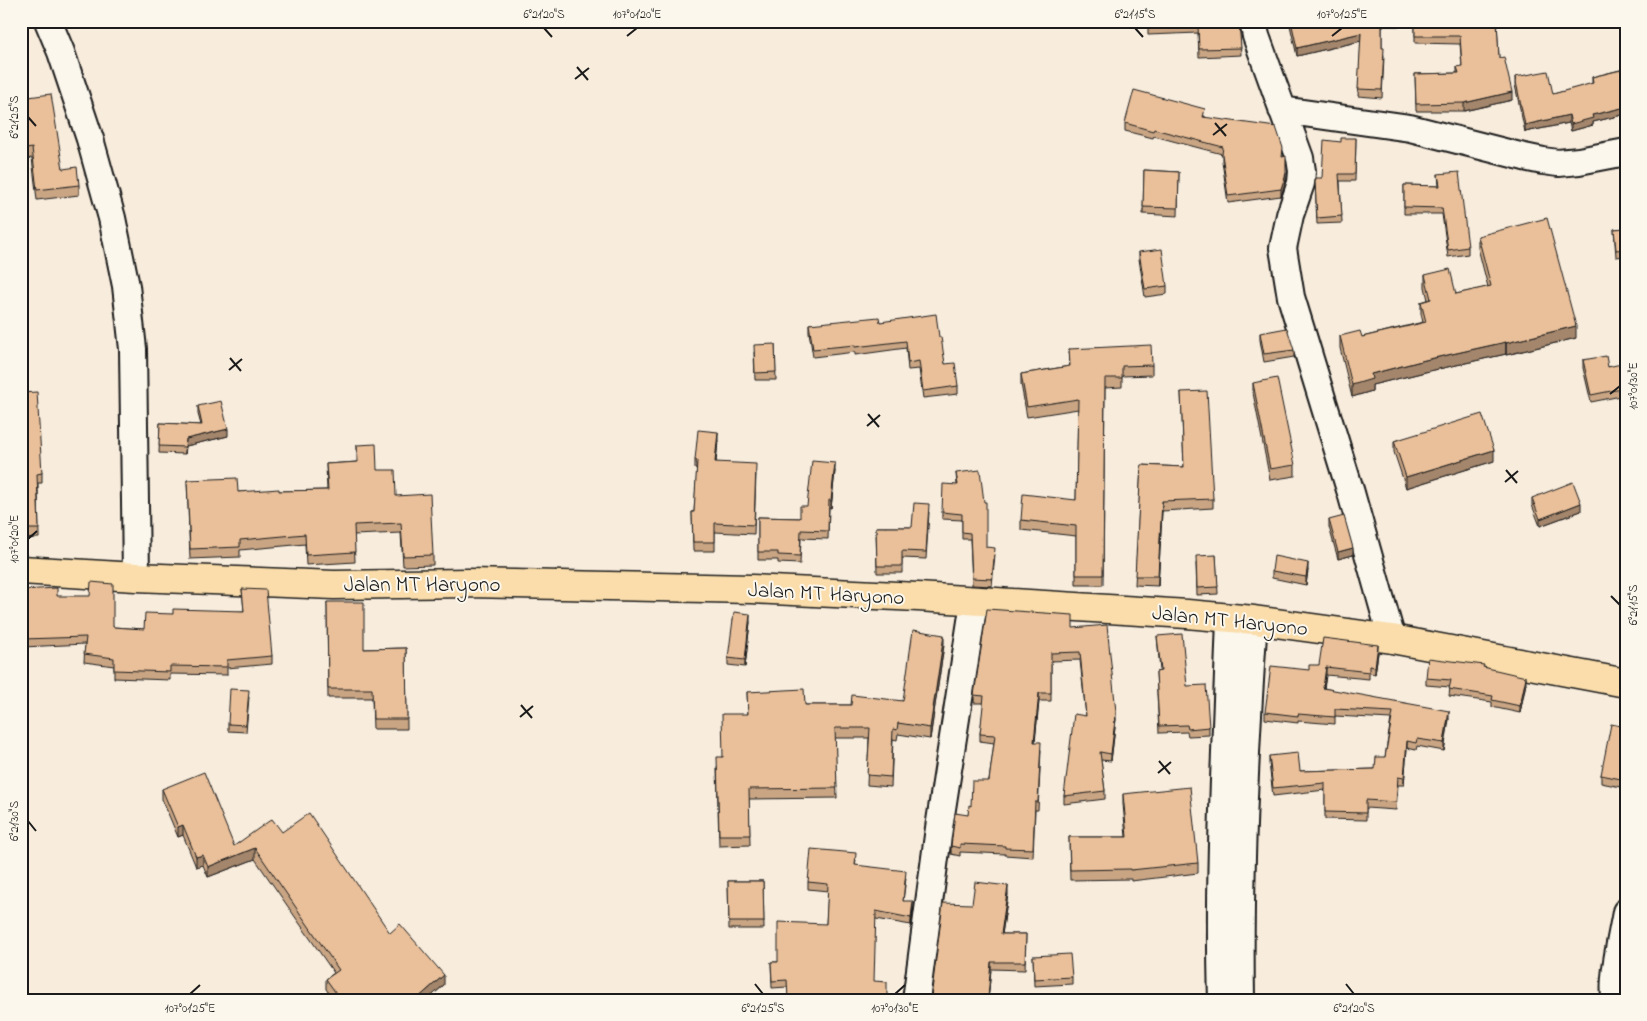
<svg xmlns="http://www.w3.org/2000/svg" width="1647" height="1021" font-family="'Indie Flower',sans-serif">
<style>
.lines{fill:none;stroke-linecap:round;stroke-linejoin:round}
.minor-casing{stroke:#1c1c1c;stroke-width:30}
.major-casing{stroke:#1c1c1c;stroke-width:31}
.minor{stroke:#fbf7ec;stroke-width:26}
.major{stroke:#faddab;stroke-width:28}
.wall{fill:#c9a584;stroke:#1c1c1c}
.shaded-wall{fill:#a4866c;stroke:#1c1c1c}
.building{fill:#eac09a;stroke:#1c1c1c}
.ticks{fill:none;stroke:#1c1c1c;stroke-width:2}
.labels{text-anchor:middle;stroke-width:4;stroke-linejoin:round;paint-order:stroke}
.street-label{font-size:21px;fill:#1c1c1c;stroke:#fbf7ec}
.neatline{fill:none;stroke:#1c1c1c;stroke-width:2}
.ticks-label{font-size:12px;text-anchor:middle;fill:#1c1c1c}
</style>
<rect width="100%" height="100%" fill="#f8ecdc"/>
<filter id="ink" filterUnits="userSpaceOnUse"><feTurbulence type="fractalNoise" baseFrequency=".02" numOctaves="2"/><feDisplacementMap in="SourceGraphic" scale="10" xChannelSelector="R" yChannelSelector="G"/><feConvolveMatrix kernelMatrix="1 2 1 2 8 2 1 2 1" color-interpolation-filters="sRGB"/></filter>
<g filter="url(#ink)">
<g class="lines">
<g class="minor-casing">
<path id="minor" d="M 48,21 L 61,52 L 90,139 L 112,218 L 126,286 L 133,349 L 136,577
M 1253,21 L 1256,36 L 1300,158 L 1302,171 L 1301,183 L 1290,215 L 1283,248 L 1291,297 L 1351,493 L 1392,639
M 1282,110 L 1410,128 L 1524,157 L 1543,161 L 1558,163 L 1579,161 L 1626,152
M 916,1000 L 939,828 L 974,602
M 1222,1000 C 1218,873 1226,745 1230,618
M 1241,1000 C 1239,873 1245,747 1254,620
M 1616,1000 C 1610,984 1623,931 1626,912"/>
</g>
<g class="major-casing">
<path id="major" d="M 21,570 L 136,577 L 334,585 L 468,583 L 752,589 L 918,597 L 1187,614 L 1254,620 L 1392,639 L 1626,683"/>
</g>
<use href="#minor" class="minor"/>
<use href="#major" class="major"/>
</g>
<path class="wall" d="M 1148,21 L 1239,21 L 1241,55 L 1199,57 L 1198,33 L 1148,35 Z
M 1289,21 L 1497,21 L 1499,58 L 1512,100 L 1464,111 L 1416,111 L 1415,74 L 1457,73 L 1457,67 L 1462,66 L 1460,44 L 1415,43 L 1415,26 L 1382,26 L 1382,48 L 1384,56 L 1382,98 L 1358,96 L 1361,41 L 1297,56 Z
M 1626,62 L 1626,114 L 1593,122 L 1593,125 L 1571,131 L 1569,123 L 1525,132 L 1515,85 L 1515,77 L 1553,94 L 1592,84 L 1592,77 L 1624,69 L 1624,63 Z
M 21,98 L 63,169 L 79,185 L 79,195 L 37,200 L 32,158 L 21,160 Z
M 1205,116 L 1205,117 L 1283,157 L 1286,180 L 1281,196 L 1228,203 L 1222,161 L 1222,154 L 1154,136 L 1153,138 L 1125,131 L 1125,123 Z
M 1356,138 L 1355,181 L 1340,181 L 1342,223 L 1317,224 L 1315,182 L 1322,178 L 1341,142 Z
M 1144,170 L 1179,172 L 1178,216 L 1143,214 Z
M 1438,174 L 1468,247 L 1468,254 L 1448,257 L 1442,214 L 1404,214 L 1404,185 L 1439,186 Z
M 1626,228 L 1626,256 L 1616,257 L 1614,229 Z
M 1478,236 L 1576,338 L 1506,355 L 1506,354 L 1425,372 L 1372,385 L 1372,391 L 1352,397 L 1340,348 L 1340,336 L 1362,337 L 1423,322 L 1421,314 L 1421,302 L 1428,300 L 1425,287 L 1425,275 L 1456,294 L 1488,287 L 1478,248 Z
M 1139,252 L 1167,286 L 1167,294 L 1145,297 L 1139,259 Z
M 880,322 L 939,337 L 945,364 L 958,386 L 958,394 L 923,398 L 919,369 L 908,370 L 906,348 L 855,355 L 855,352 L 813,357 L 809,332 L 809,324 Z
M 1260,333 L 1294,350 L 1294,357 L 1264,362 L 1260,340 Z
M 775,344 L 776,380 L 755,380 L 754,352 Z
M 1069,349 L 1152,365 L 1152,375 L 1122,376 L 1122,387 L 1105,388 L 1103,585 L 1076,585 L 1076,536 L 1021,530 L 1021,520 L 1076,500 L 1078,409 L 1027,417 L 1021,384 L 1021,374 L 1070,366 Z
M 1583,360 L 1608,367 L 1626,365 L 1626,395 L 1591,402 L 1583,368 Z
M 1253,383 L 1295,465 L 1295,476 L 1270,480 L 1253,393 Z
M 1181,392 L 1213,499 L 1213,508 L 1162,511 L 1158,586 L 1135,585 L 1141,465 L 1184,467 Z
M 21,393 L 42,473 L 42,483 L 38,483 L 39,538 L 21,539 Z
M 198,406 L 228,436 L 186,446 L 185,454 L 159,453 L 160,423 L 201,425 L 198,414 Z
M 718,441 L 716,462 L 756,473 L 754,534 L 715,532 L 715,551 L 693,551 L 692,512 L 694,512 L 697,470 L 695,469 L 695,460 Z
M 1394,441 L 1494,461 L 1406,488 L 1394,452 Z
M 357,445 L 377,470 L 396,496 L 433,555 L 433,565 L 403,566 L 401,533 L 354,535 L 355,562 L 306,565 L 305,544 L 240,550 L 240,557 L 190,559 L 187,480 L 238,492 L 327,490 L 326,464 L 357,462 Z
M 835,471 L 831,508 L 829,508 L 828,539 L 801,538 L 800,564 L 778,563 L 778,560 L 758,560 L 758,517 L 800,518 L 807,506 Z
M 956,473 L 986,547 L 995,554 L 992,586 L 972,585 L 970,539 L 962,539 L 962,520 L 942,519 L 942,512 L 957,485 Z
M 1532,498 L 1581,511 L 1540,526 L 1532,505 Z
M 929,512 L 926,559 L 902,558 L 902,573 L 877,573 L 876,527 L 912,527 Z
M 1329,520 L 1353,555 L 1338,559 L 1329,527 Z
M 1216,555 L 1218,594 L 1197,595 L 1196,563 Z
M 1308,570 L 1306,585 L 1272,578 L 1272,571 Z
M 242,589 L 272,656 L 272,664 L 227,668 L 227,675 L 170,674 L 170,680 L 114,678 L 114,666 L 84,662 L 85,644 L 23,647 L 21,609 L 57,596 L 113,627 L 144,629 L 173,614 L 244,611 Z
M 327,602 L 364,649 L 406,648 L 407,729 L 373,729 L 372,698 L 328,698 Z
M 750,622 L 745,667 L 728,665 L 728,658 Z
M 1073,628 L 1116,719 L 1111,761 L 1101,760 L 1105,791 L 1105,799 L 1064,804 L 1064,796 L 1086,716 L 1080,660 L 1051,661 L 1051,701 L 1039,701 L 1035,742 L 1041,750 L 1038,810 L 1035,810 L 1033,857 L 1005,855 L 1005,854 L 960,852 L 960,856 L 951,854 L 951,846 L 968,815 L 971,806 L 989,781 L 994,743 L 980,741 L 980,734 L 984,703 L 974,703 L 974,695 Z
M 1157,636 L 1187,686 L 1209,727 L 1209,735 L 1188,736 L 1187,732 L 1159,733 L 1156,672 L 1160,671 Z
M 944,645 L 930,739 L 898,734 L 897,740 L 893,739 L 891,787 L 867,785 L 869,738 L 835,738 L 837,798 L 749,799 L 750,845 L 719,846 L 717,767 L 748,714 L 747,692 L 805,705 L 851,705 L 903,701 Z
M 1378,653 L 1375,674 L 1369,673 L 1369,679 L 1326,675 L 1324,688 L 1449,719 L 1444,751 L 1417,746 L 1416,750 L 1407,748 L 1404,785 L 1398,785 L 1396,810 L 1366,808 L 1366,820 L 1325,819 L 1325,790 L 1273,796 L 1269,763 L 1269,756 L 1300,771 L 1375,769 L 1385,757 L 1391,719 L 1335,716 L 1335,724 L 1298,721 L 1298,723 L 1265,719 L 1265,712 L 1309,670 L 1319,665 Z
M 1484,667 L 1526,683 L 1520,713 L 1492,707 L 1492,702 L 1449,696 L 1450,687 L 1426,685 L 1426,678 Z
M 249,697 L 246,732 L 228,731 L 228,724 Z
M 1626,727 L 1626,788 L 1601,783 L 1601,775 Z
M 162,789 L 234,846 L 282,832 L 390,933 L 444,985 L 427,1000 L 334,1000 L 326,989 L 326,979 L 334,973 L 255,859 L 208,877 L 203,865 L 196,867 L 183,835 L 178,837 L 162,799 Z
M 1123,794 L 1198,863 L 1198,873 L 1131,881 L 1131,879 L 1070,880 L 1069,837 L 1126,837 L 1123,804 Z
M 856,860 L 855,865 L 906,878 L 903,901 L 913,908 L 911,925 L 876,919 L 787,987 L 772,988 L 771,962 L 778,962 L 826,924 L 828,891 L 808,889 L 808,882 Z
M 728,881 L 763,881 L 764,929 L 729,929 Z
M 1008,894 L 1002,934 L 1026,934 L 1025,970 L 991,969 L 988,1000 L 929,1000 L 972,904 Z
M 1033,956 L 1072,977 L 1072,984 L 1034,986 Z"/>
<path class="shaded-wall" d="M 1361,33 L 1361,41 L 1297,56 L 1297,48 Z
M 1512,92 L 1512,100 L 1464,111 L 1464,103 Z
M 1626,107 L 1626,114 L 1593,122 L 1593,125 L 1571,131 L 1571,124 L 1592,115 Z
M 1569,115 L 1569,123 L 1525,132 L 1525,125 Z
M 1286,173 L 1286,180 L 1281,196 L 1281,189 Z
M 1576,326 L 1576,338 L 1506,355 L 1506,343 Z
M 1506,342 L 1506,354 L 1425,372 L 1372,385 L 1372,391 L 1352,397 L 1352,385 L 1371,374 L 1425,360 Z
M 228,429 L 228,436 L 186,446 L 185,454 L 186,439 Z
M 718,432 L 718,441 L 715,471 L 715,462 Z
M 1494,450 L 1494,461 L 1406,488 L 1406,477 Z
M 835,463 L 835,471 L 831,508 L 831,501 Z
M 1162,501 L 1162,511 L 1158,586 L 1158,576 Z
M 1581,503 L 1581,511 L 1540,526 L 1540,519 Z
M 1353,548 L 1353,555 L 1338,559 L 1338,552 Z
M 1308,563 L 1308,570 L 1306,585 L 1306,577 Z
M 750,614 L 750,622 L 745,667 L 745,660 Z
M 944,635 L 944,645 L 930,739 L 930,728 Z
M 1378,645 L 1378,653 L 1375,674 L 1375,667 Z
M 1326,667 L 1326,675 L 1323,695 L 1323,688 Z
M 1526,677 L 1526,683 L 1520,713 L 1520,706 Z
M 1039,693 L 1039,701 L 1034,750 L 1034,742 Z
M 1449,711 L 1449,719 L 1444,751 L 1444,743 Z
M 1116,712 L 1116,719 L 1111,761 L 1111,754 Z
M 1407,741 L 1407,748 L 1404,785 L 1404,778 Z
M 183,825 L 183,835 L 178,837 L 178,827 Z
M 255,848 L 255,859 L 208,877 L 208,867 Z
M 203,855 L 203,865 L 196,867 L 196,857 Z
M 1008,886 L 1008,894 L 1001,941 L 1001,934 Z
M 913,901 L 913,908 L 911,925 L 911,918 Z
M 991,962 L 991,969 L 988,1000 Z
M 444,975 L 444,985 L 427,1000 L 416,1000 Z"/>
<path class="building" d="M 1148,21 L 1239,21 L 1241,48 L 1199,49 L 1198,26 L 1148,27 Z
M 1291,21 L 1382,21 L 1382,48 L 1384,48 L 1382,90 L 1358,89 L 1361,33 L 1297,48 Z
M 1415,21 L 1497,21 L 1499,58 L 1504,57 L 1512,92 L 1464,103 L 1416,104 L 1415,74 L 1459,73 L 1457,67 L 1462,66 L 1460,36 L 1415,36 Z
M 1626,62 L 1626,107 L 1592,115 L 1593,118 L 1571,124 L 1569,115 L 1525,125 L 1515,77 L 1548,71 L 1553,94 L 1593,83 L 1592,77 L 1625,69 L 1624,63 Z
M 1134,90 L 1205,109 L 1203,117 L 1276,127 L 1283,148 L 1282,157 L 1286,156 L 1286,173 L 1281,189 L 1228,196 L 1222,154 L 1223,147 L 1154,129 L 1153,131 L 1125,123 Z
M 51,94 L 63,169 L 77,167 L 79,185 L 37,190 L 32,148 L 21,150 L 21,98 Z
M 1341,138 L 1356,138 L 1355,174 L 1339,174 L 1342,216 L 1317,218 L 1315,182 L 1316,178 L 1322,178 L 1324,140 L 1341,142 Z
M 1144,170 L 1179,172 L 1178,208 L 1143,207 Z
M 1459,172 L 1468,247 L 1448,250 L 1442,208 L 1404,207 L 1404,185 L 1440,186 L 1438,174 Z
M 1547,218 L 1576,326 L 1506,343 L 1506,342 L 1425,360 L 1371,374 L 1372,379 L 1352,385 L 1340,336 L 1360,331 L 1362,337 L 1426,322 L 1421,302 L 1431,299 L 1425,275 L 1450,269 L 1456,294 L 1491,286 L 1478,236 Z
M 1626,228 L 1626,249 L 1616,250 L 1614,229 Z
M 1162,249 L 1167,286 L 1145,289 L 1139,252 Z
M 936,314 L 939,337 L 941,337 L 945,364 L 955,363 L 958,386 L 923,391 L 919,361 L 908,363 L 906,341 L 855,347 L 855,345 L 813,349 L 809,324 L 879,317 L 880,322 Z
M 1287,328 L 1294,350 L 1264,354 L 1260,333 Z
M 775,344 L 776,372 L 755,373 L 754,345 Z
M 1151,345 L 1152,365 L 1122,366 L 1122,378 L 1105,378 L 1103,575 L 1076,575 L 1076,526 L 1021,520 L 1023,494 L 1076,500 L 1078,399 L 1027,407 L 1021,374 L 1070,366 L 1069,349 Z
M 1606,356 L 1608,367 L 1625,363 L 1626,388 L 1591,395 L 1583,360 Z
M 1277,378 L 1295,465 L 1270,469 L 1253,383 Z
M 1207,391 L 1213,499 L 1162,501 L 1158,576 L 1135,576 L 1141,465 L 1184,467 L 1181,392 Z
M 37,392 L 42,473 L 37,474 L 39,529 L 21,529 L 21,393 Z
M 221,401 L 228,429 L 186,439 L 185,447 L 159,446 L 160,423 L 202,425 L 198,406 Z
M 1482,414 L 1494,450 L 1406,477 L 1394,441 Z
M 698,430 L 718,432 L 715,462 L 756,464 L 754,525 L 715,523 L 715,542 L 693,542 L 692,512 L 694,512 L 697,461 L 695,460 Z
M 376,444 L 377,470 L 395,470 L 396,496 L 430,494 L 433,555 L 403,556 L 401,523 L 354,525 L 355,552 L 306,555 L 305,534 L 240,540 L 240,547 L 190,549 L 187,480 L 237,478 L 238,492 L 279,489 L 279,491 L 328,490 L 326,464 L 358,462 L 357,445 Z
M 812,461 L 835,463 L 831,501 L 829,500 L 828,531 L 801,530 L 800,556 L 778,555 L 778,552 L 758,552 L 758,517 L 800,518 L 800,506 L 807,506 Z
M 980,470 L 984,502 L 986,502 L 986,547 L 995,548 L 992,579 L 972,578 L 970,533 L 962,532 L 962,514 L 942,512 L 943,484 L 958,485 L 956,473 Z
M 1573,482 L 1581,503 L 1540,519 L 1532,498 Z
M 914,503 L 929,504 L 926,552 L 902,551 L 902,566 L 877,566 L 876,527 L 912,527 Z
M 1344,516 L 1353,548 L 1338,552 L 1329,520 Z
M 1216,555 L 1218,587 L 1197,588 L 1196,556 Z
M 1274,556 L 1308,563 L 1306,577 L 1272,571 Z
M 91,582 L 113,584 L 113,627 L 144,629 L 145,613 L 173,614 L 173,609 L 244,611 L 242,589 L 266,590 L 272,656 L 227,660 L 227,667 L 170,666 L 170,672 L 114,670 L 114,658 L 84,654 L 86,637 L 23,639 L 21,590 L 57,588 L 57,596 L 90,596 Z
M 327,602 L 364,602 L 364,649 L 406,648 L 407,719 L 373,719 L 372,689 L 328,689 Z
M 987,609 L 1073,615 L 1073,628 L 1107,625 L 1116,712 L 1111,754 L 1100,752 L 1105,791 L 1064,796 L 1074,714 L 1086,716 L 1080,652 L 1051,653 L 1051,693 L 1039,693 L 1034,742 L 1041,742 L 1038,802 L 1035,802 L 1033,849 L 1005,848 L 1005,846 L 960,844 L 960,848 L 951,846 L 955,813 L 968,815 L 969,805 L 971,806 L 972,781 L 989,781 L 995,735 L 980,734 L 984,696 L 974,695 Z
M 734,612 L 750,614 L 745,660 L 728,658 Z
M 913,630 L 944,635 L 930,728 L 898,723 L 897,730 L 893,729 L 891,777 L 867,775 L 870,728 L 835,728 L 837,788 L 749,789 L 750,835 L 719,835 L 717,757 L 723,757 L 722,714 L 748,714 L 747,692 L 804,689 L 805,705 L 851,705 L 852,695 L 903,701 Z
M 1182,634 L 1187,686 L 1206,685 L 1209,727 L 1188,729 L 1187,725 L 1159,726 L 1156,672 L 1161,671 L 1157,636 Z
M 1323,638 L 1378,645 L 1375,667 L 1369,666 L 1369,672 L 1326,667 L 1323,688 L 1449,711 L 1444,743 L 1417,739 L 1416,743 L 1407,741 L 1404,778 L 1398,777 L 1396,802 L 1366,800 L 1366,813 L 1325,812 L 1325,783 L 1273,788 L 1269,756 L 1298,753 L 1300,771 L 1375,769 L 1376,757 L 1385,757 L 1393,712 L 1335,709 L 1335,717 L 1298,714 L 1298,716 L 1265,712 L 1271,666 L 1309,670 L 1309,665 L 1319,665 Z
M 1428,658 L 1484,665 L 1483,667 L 1526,677 L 1520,706 L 1492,700 L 1493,696 L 1449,689 L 1451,680 L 1426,678 Z
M 230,689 L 249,690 L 246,725 L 228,724 Z
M 1611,724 L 1626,727 L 1626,780 L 1601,775 Z
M 204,772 L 234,846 L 272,819 L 282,832 L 309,813 L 390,933 L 400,924 L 444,975 L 416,1000 L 341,1000 L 326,979 L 339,970 L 255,848 L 208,867 L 203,855 L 196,857 L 183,825 L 178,827 L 162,789 Z
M 1190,787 L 1198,863 L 1131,870 L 1131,869 L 1070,870 L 1069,837 L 1127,837 L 1123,794 Z
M 811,849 L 856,853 L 855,865 L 906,871 L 903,901 L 913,901 L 911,918 L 876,911 L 874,981 L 887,982 L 887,1000 L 788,1000 L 787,980 L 772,981 L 771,962 L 778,962 L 778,922 L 826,924 L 828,884 L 808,882 Z
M 728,881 L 763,881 L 764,922 L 729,922 Z
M 975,882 L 1008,886 L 1001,934 L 1026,934 L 1025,962 L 991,962 L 988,998 L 962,996 L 962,997 L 956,997 L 956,1000 L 929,1000 L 931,998 L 943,903 L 972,904 Z
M 1070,954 L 1072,977 L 1034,979 L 1033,956 Z"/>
</g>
<path class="ticks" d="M 544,28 L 552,37M 1135,28 L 1143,37M 627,36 L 637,28M 1332,36 L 1342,28M 577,67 L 588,80M 575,79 L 589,68M 28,117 L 36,126M 1215,123 L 1226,136M 1213,135 L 1227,124M 230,358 L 241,371M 229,370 L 242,359M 1610,394 L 1620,386M 868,414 L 879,427M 867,426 L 880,415M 1506,470 L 1517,483M 1505,482 L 1518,471M 28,539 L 37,531M 1611,596 L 1620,605M 521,705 L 532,718M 520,717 L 533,706M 1159,761 L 1170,774M 1158,773 L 1171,762M 28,821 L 36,831M 755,984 L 763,994M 1346,984 L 1354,994M 190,994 L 200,985M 895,994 L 905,985"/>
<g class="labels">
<g class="street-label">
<text x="422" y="591">Jalan MT Haryono</text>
<text transform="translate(826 593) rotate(3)" y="7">Jalan MT Haryono</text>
<text transform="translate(1230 620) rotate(6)" y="7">Jalan MT Haryono</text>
</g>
</g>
<rect width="1647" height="1021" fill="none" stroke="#fbf7ec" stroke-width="55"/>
<rect x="28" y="28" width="1592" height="966" class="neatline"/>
<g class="ticks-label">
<text x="544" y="18">6°21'20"S</text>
<text x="637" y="18">107°01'20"E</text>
<text x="1135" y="18">6°21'15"S</text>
<text x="1342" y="18">107°01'25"E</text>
<text transform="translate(14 117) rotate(-90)" y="4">6°21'25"S</text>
<text transform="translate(1633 386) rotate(-90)" y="4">107°01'30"E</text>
<text transform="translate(14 539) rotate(-90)" y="4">107°01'20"E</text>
<text transform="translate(1633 605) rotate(-90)" y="4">6°21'15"S</text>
<text transform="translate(14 821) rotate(-90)" y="4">6°21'30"S</text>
<text x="190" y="1012">107°01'25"E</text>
<text x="763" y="1012">6°21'25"S</text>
<text x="895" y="1012">107°01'30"E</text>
<text x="1354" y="1012">6°21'20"S</text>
</g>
</svg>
